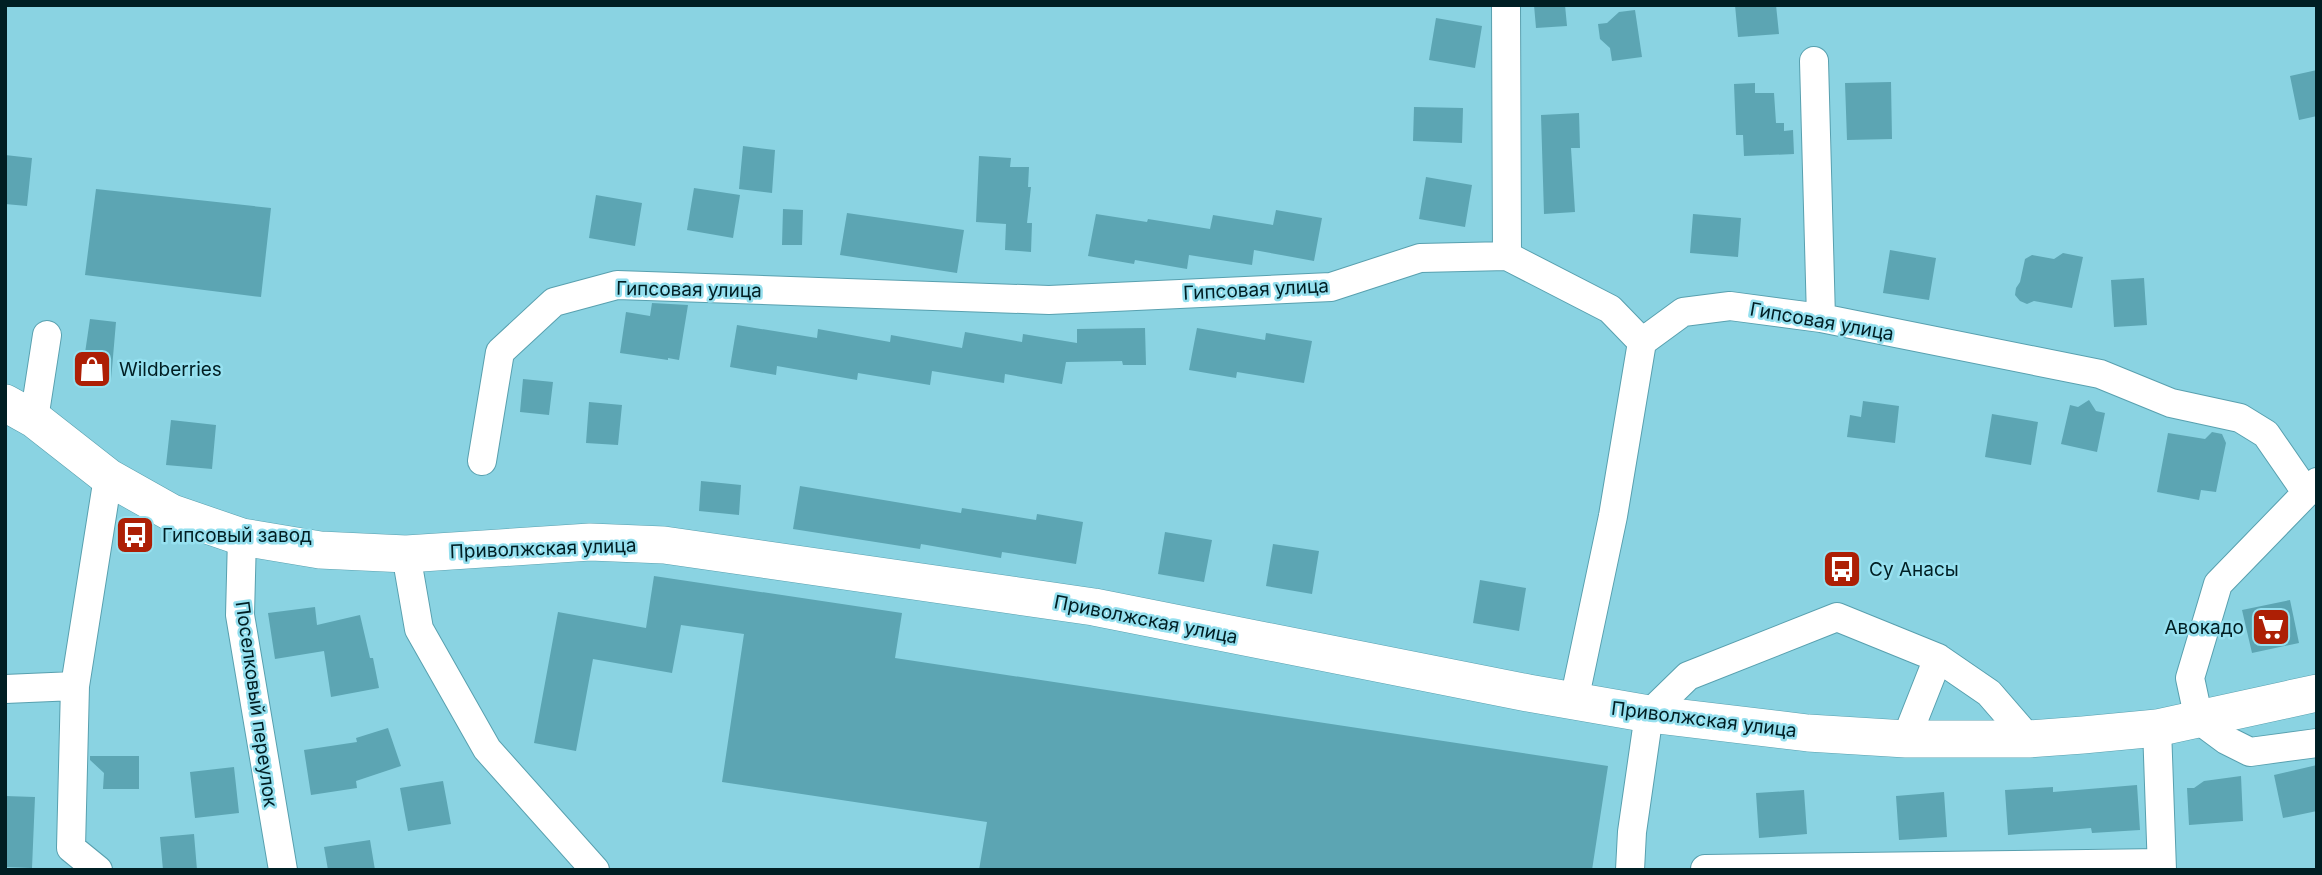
<svg xmlns="http://www.w3.org/2000/svg" width="2322" height="875" font-family="Inter,sans-serif">
<style>
.building{fill:#5ca5b3}
.lines{fill:none;stroke-linecap:round;stroke-linejoin:round}
.minor-casing{stroke:#58a0af;stroke-width:30}
.major-casing{stroke:#58a0af;stroke-width:38}
.minor{stroke:#fff;stroke-width:28}
.major{stroke:#fff;stroke-width:37}
.labels{text-anchor:middle;stroke-width:5;stroke-linejoin:round;paint-order:stroke}
.street-label{font-size:19px;fill:#001e23;stroke:#96e0ef}
.poi-label{font-size:19px;fill:#001e23;stroke:#96e0ef;text-anchor:start}
</style>
<rect width="100%" height="100%" fill="#8ad3e2"/>
<path class="building" d="M 1534,5 L 1565,5 L 1567,26 L 1536,28 Z
M 1735,5 L 1776,5 L 1779,34 L 1738,37 Z
M 1635,10 L 1642,57 L 1612,61 L 1610,48 L 1600,39 L 1598,24 L 1607,23 L 1619,12 Z
M 1436,18 L 1482,26 L 1475,68 L 1429,60 Z
M 2317,70 L 2317,116 L 2299,120 L 2290,76 Z
M 1891,82 L 1892,139 L 1847,140 L 1845,83 Z
M 1755,83 L 1755,93 L 1774,93 L 1776,123 L 1784,123 L 1784,131 L 1793,130 L 1794,154 L 1744,156 L 1743,135 L 1736,135 L 1734,84 Z
M 1414,107 L 1463,108 L 1462,143 L 1413,141 Z
M 1579,113 L 1580,148 L 1571,148 L 1575,212 L 1544,214 L 1541,115 Z
M 743,146 L 775,150 L 772,193 L 739,189 Z
M 5,155 L 32,158 L 27,206 L 5,204 Z
M 979,156 L 1011,158 L 1010,167 L 1029,167 L 1028,187 L 1031,187 L 1027,223 L 1032,223 L 1031,252 L 1005,250 L 1006,224 L 976,222 Z
M 1426,177 L 1472,185 L 1465,227 L 1419,219 Z
M 694,188 L 740,195 L 733,238 L 687,230 Z
M 96,189 L 271,208 L 261,297 L 85,275 Z
M 596,195 L 642,203 L 635,246 L 589,238 Z
M 783,209 L 803,210 L 802,245 L 782,245 Z
M 1276,210 L 1322,218 L 1314,261 L 1254,250 L 1252,265 L 1189,255 L 1187,269 L 1135,260 L 1134,264 L 1088,256 L 1096,214 L 1147,222 L 1148,219 L 1210,229 L 1213,215 L 1273,225 Z
M 847,213 L 964,230 L 957,273 L 840,255 Z
M 1693,214 L 1741,218 L 1738,257 L 1690,253 Z
M 1890,250 L 1936,258 L 1929,300 L 1883,293 Z
M 2063,253 L 2083,257 L 2072,308 L 2034,301 L 2027,304 L 2020,301 L 2015,295 L 2016,288 L 2020,282 L 2025,259 L 2032,255 L 2054,259 Z
M 2144,278 L 2147,325 L 2114,327 L 2111,280 Z
M 652,303 L 688,305 L 679,360 L 668,358 L 668,360 L 620,353 L 626,312 L 650,316 Z
M 90,319 L 116,322 L 111,380 L 81,380 Z
M 737,325 L 817,338 L 818,329 L 890,342 L 891,335 L 962,348 L 965,332 L 1022,342 L 1023,334 L 1077,343 L 1077,329 L 1145,328 L 1146,365 L 1123,365 L 1122,361 L 1066,362 L 1062,384 L 1005,374 L 1004,383 L 932,371 L 930,385 L 858,373 L 857,380 L 777,366 L 776,375 L 730,367 Z
M 1197,328 L 1265,340 L 1266,333 L 1312,341 L 1304,383 L 1237,372 L 1236,378 L 1189,370 Z
M 523,379 L 553,382 L 549,415 L 520,412 Z
M 2089,400 L 2096,411 L 2105,413 L 2097,452 L 2061,444 L 2070,405 L 2078,407 Z
M 1863,401 L 1899,406 L 1895,443 L 1847,437 L 1850,415 L 1861,417 Z
M 589,402 L 622,405 L 618,445 L 586,443 Z
M 1992,414 L 2038,422 L 2031,465 L 1985,457 Z
M 171,420 L 216,425 L 212,469 L 166,465 Z
M 2212,432 L 2222,434 L 2226,443 L 2216,492 L 2201,490 L 2199,500 L 2157,492 L 2168,433 L 2205,439 Z
M 701,481 L 741,485 L 739,515 L 699,511 Z
M 800,486 L 961,513 L 962,508 L 1036,520 L 1037,514 L 1083,522 L 1076,564 L 1002,552 L 1001,558 L 921,544 L 920,549 L 793,529 Z
M 1165,532 L 1212,540 L 1204,582 L 1158,574 Z
M 1273,544 L 1319,551 L 1312,594 L 1266,586 Z
M 654,576 L 902,613 L 895,658 L 1608,766 L 1592,870 L 979,870 L 987,822 L 722,782 L 744,634 L 681,625 L 672,673 L 593,659 L 576,751 L 534,743 L 558,612 L 646,628 Z
M 1480,580 L 1526,588 L 1519,631 L 1473,623 Z
M 2290,600 L 2299,643 L 2252,653 L 2242,610 Z
M 315,607 L 317,625 L 360,615 L 370,658 L 373,658 L 379,688 L 331,697 L 324,651 L 275,659 L 268,613 Z
M 388,728 L 401,766 L 356,781 L 357,788 L 311,795 L 304,750 L 357,742 L 356,738 Z
M 90,756 L 139,756 L 139,789 L 103,789 L 104,773 L 90,760 Z
M 2317,765 L 2317,811 L 2283,818 L 2274,775 Z
M 234,767 L 239,813 L 195,818 L 190,772 Z
M 2241,776 L 2243,821 L 2189,825 L 2187,788 L 2194,788 L 2204,781 Z
M 443,781 L 451,824 L 408,831 L 400,788 Z
M 2137,785 L 2140,830 L 2092,833 L 2091,828 L 2008,835 L 2005,790 L 2053,787 L 2053,792 Z
M 1804,790 L 1807,834 L 1759,838 L 1756,793 Z
M 1944,792 L 1947,837 L 1899,840 L 1896,796 Z
M 5,796 L 35,797 L 32,868 L 5,867 Z
M 194,834 L 197,870 L 163,870 L 160,837 Z
M 370,840 L 375,870 L 328,870 L 324,847 Z"/>
<g class="lines">
<g class="minor-casing">
<path id="minor" d="M 1506,5 L 1507,256
M 1814,61 L 1821,318
M 34,419 L 47,335
M 482,461 L 500,352 L 554,302 L 617,285 L 1049,300 L 1331,287 L 1420,258 L 1507,256 L 1610,309 L 1642,342 L 1683,312 L 1730,306 L 1821,318 L 2100,374 L 2171,403 L 2240,418 L 2266,434 L 2306,492
M 2317,482 L 2218,584 L 2190,678 L 2199,720 L 2226,740 L 2250,752 L 2317,743
M 242,537 L 240,615 L 283,870
M 406,554 L 419,629 L 487,749 L 595,870
M 1938,658 L 1989,693 L 2029,739
M 75,686 L 71,848 L 98,870
M 5,689 L 75,686 L 108,477
M 1574,701 L 1613,516 L 1642,342
M 2157,728 L 2162,870
M 1705,869 L 2161,863
M 1630,870 L 1632,832 L 1649,714 L 1688,676 L 1837,617 L 1938,658 L 1906,739"/>
</g>
<g class="major-casing">
<path id="major" d="M 5,403 L 34,419 L 108,477 L 172,513 L 242,537 L 320,550 L 406,554 L 590,542 L 664,545 L 1094,607 L 1528,693 L 1649,714 L 1808,733 L 1906,739 L 2029,739 L 2083,735 L 2157,728 L 2317,693"/>
</g>
<use href="#minor" class="minor"/>
<use href="#major" class="major"/>
</g>
<defs>
<g id="shop-square" transform="scale(2.0125)"><rect x="-9" y="-9" width="18" height="18" rx="4" fill="#ad1f05" stroke="#96e0ef"/><path d="M-5-2.5h2.3a2.7 3.5 0 0 1 5.4 0H5L5.5 6h-11ZM-1.5-2.5h3a1.5 2.3 0 0 0-3 0Z" fill="#fff"/></g>
<g id="bus-square" transform="scale(2.0125)"><rect x="-9" y="-9" width="18" height="18" rx="4" fill="#ad1f05" stroke="#96e0ef"/><path d="M-5-6H5V4H4V6H2V4H-2V6H-4V4H-5ZM-3.5-4V0h7V-4ZM-3.5 1.2v1.5H-2V1.2ZM2 1.2v1.5H3.5V1.2Z" fill="#fff"/></g>
<g id="supermarket-square" transform="scale(2.0125)"><rect x="-9" y="-9" width="18" height="18" rx="4" fill="#ad1f05" stroke="#96e0ef"/><path d="M-6-5.5h2.5l.6 2H6L4.5 2H-2.5L-4.4-4H-6ZM-1.5 3.2a1.3 1.3 0 1 0 .1 0ZM3 3.2a1.3 1.3 0 1 0 .1 0Z" fill="#fff"/></g>
</defs>
<g fill-rule="evenodd">
<use href="#shop-square" x="92" y="369"/>
<use href="#bus-square" x="135" y="535"/>
<use href="#bus-square" x="1842" y="569"/>
<use href="#supermarket-square" x="2271" y="627"/>
</g>
<g class="labels">
<g class="street-label">
<text transform="translate(689 289) rotate(1)" y="7">Гипсовая улица</text>
<text transform="translate(1256 289) rotate(-3)" y="7">Гипсовая улица</text>
<text transform="translate(1822 321) rotate(10)" y="7">Гипсовая улица</text>
<text transform="translate(543 548) rotate(-2)" y="7">Приволжская улица</text>
<text transform="translate(1146 619) rotate(11)" y="7">Приволжская улица</text>
<text transform="translate(257 704) rotate(82)" y="7">Поселковый переулок</text>
<text transform="translate(1704 719) rotate(7)" y="7">Приволжская улица</text>
</g>
<g class="poi-label">
<text x="119" y="376">Wildberries</text>
<text x="162" y="542">Гипсовый завод</text>
<text x="1869" y="576">Су Анасы</text>
<text x="2244" y="634" text-anchor="end">Авокадо</text>
</g>
</g>
<rect width="2322" height="875" fill="none" stroke="#001e23" stroke-width="14"/>
</svg>
